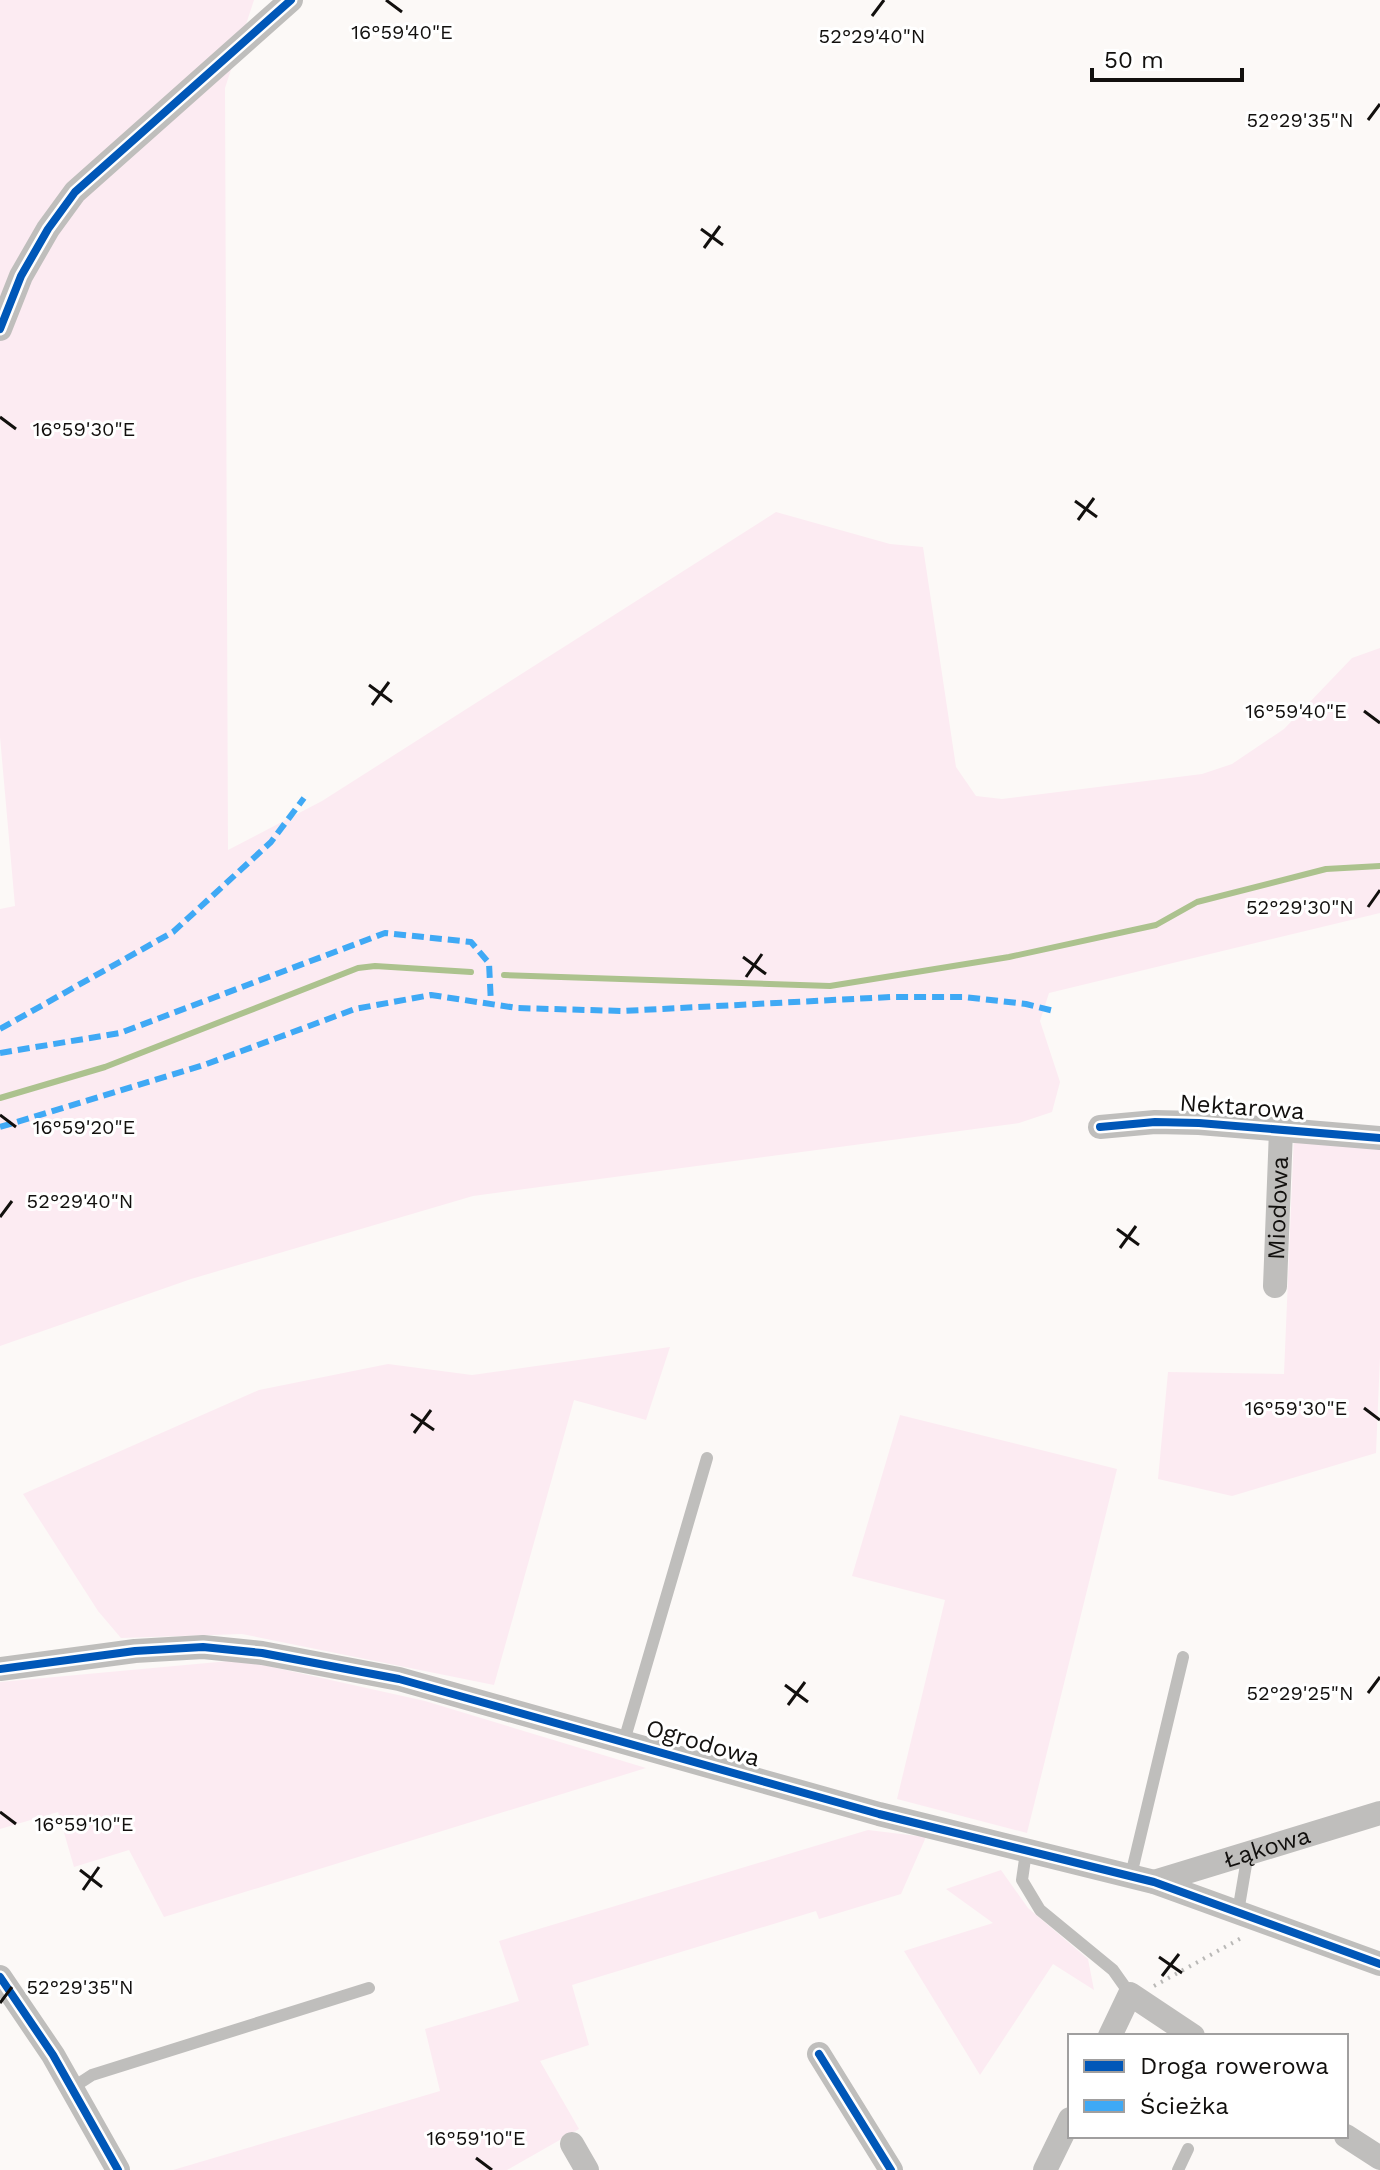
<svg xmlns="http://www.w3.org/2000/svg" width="1380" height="2170" font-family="'Work Sans',sans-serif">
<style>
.green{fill:#fcebf2}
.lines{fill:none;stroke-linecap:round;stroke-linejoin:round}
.stream{stroke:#acc28e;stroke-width:6}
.path{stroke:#b9b8b6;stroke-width:4;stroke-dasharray:2 6;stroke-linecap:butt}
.service{stroke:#bfbebc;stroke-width:12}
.minor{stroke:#bfbebc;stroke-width:24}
.quiet{stroke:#3fa9f5;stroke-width:6;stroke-dasharray:12 6;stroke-linecap:butt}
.cycleway-casing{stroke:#fff;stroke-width:13}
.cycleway{stroke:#0057b8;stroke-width:8}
.ticks{fill:none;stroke:#12100e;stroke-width:3}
.labels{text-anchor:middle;stroke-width:6;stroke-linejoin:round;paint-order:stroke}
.street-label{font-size:24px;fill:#12100e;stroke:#fff}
.ticks-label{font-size:20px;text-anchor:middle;fill:#12100e;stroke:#fff;stroke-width:6;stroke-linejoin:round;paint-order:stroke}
</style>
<rect width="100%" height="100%" fill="#fcf9f7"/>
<path class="green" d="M 0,0 L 254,0 L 225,88 L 228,850 L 322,801 L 776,512 L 890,544 L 923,547 L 956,767 L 976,796 L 1002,799 L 1202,774 L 1232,764 L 1284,729 L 1352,658 L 1380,648 L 1380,913 L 1049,993 L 1040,1021 L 1060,1082 L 1052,1112 L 1019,1123 L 473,1196 L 191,1279 L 0,1346 L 0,909 L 15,906 L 0,737 Z
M 1294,1135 L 1380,1148 L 1380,1357 L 1376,1453 L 1232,1496 L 1158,1479 L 1168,1372 L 1284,1374 Z
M 670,1347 L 646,1420 L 574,1400 L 494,1685 L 242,1634 L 121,1638 L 98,1611 L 23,1494 L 259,1390 L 388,1364 L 472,1375 Z
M 900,1415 L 1117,1469 L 1027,1833 L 897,1799 L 945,1600 L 852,1576 Z
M 240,1660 L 425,1701 L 646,1768 L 164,1917 L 129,1850 L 74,1867 L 58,1812 L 0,1829 L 0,1682 Z
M 868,1830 L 926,1837 L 901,1894 L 819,1919 L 816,1911 L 572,1985 L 589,2045 L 540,2061 L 579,2129 L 507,2170 L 173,2170 L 440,2091 L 425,2029 L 519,2001 L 499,1941 Z
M 1001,1870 L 1028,1908 L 1088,1959 L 1094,1990 L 1053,1964 L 980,2075 L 904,1951 L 993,1923 L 946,1889 Z"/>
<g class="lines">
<path class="stream" d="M 504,975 L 830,986 L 1009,957 L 1156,925 L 1197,902 L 1326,869 L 1380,866
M 0,1098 L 105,1067 L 358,968 L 375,966 L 471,972"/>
<path class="path" d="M 1154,1986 L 1245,1936"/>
<path class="service" d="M 624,1741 L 707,1458
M 1026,1852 L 1022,1880 L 1040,1910 L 1113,1970 L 1130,1994
M 1131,1875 L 1183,1657
M 1238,1912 L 1248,1853
M 72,2088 L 92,2075 L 369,1988
M 1178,2170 L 1188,2149"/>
<g class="minor">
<path d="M 0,329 L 21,276 L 48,229 L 75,192 L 291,0"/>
<path d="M 1100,1127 L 1155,1122 L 1199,1123 L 1380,1138"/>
<path id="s1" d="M 1275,1286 L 1281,1130"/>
<path d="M 0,1669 L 135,1651 L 203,1647 L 262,1653 L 399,1679 L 879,1814 L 1154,1882 L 1380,1964"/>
<path id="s2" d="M 1154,1882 L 1380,1813"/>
<path d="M 0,1977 L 53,2055 L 118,2170"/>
<path d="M 1110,2036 L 1130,1994 L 1193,2036"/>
<path d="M 819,2054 L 891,2170"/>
<path d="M 1346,2136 L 1380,2158"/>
<path d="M 572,2144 L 587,2170"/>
<path d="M 1045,2170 L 1070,2119"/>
</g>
<path class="quiet" d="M 0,1029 L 173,932 L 271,842 L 304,798
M 0,1053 L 120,1033 L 385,933 L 471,942 L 489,963 L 491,1004
M 0,1127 L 204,1065 L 355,1009 L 431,995 L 517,1008 L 622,1011 L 891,997 L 964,997 L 1026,1004 L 1054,1011"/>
<g class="cycleway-casing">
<path id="cycleway" d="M 0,329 L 21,276 L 48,229 L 75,192 L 291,0
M 1100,1127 L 1155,1122 L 1199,1123 L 1380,1138
M 0,1669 L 135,1651 L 203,1647 L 262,1653 L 399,1679 L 879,1814 L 1154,1882 L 1380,1964
M 0,1977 L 53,2055 L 118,2170
M 819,2054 L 891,2170"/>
</g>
<use href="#cycleway" class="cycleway"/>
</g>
<path class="ticks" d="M 386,0 L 402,12M 872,16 L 884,0M 1368,120 L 1380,104M 701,229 L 723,245M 704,248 L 720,226M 0,417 L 16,429M 1075,501 L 1097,517M 1078,520 L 1094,498M 369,685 L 392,702M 372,705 L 389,682M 1364,711 L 1380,723M 1368,907 L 1380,890M 743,957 L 766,974M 746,977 L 762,954M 0,1115 L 16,1127M 0,1217 L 12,1201M 1117,1229 L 1139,1245M 1120,1248 L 1136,1226M 1364,1408 L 1380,1420M 411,1414 L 434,1430M 414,1433 L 431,1410M 785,1685 L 808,1702M 1368,1693 L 1380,1677M 788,1705 L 805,1682M 0,1812 L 16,1824M 80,1870 L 102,1887M 83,1890 L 99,1867M 1159,1957 L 1182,1973M 1162,1976 L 1179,1954M 0,2003 L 12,1987M 476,2158 L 492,2170"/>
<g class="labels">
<g class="street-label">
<text transform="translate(1242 1107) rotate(4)" y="8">Nektarowa</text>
<text dy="8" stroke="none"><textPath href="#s1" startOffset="78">Miodowa</textPath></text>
<text transform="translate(703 1743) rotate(16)" y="8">Ogrodowa</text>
<text dy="8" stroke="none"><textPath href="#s2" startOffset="118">Łąkowa</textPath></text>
</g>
</g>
<g class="ticks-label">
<text x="402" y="39">16°59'40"E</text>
<text x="872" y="43">52°29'40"N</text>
<text x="1300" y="127">52°29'35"N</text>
<text x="84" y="436">16°59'30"E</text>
<text x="1296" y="718">16°59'40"E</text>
<text x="1300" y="914">52°29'30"N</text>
<text x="84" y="1134">16°59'20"E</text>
<text x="80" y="1208">52°29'40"N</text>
<text x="1296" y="1415">16°59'30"E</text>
<text x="1300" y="1700">52°29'25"N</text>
<text x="84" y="1831">16°59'10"E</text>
<text x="80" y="1994">52°29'35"N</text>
<text x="476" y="2145">16°59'10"E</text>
</g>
<rect x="1068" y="2034" width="280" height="104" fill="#ffffff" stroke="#a09f9f" stroke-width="2"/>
<rect x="1084" y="2060" width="40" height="12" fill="#0057b8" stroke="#a09f9f" stroke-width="2"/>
<text x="1140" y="2074" font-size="24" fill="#12100e">Droga rowerowa</text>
<rect x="1084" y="2100" width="40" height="12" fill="#3fa9f5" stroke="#a09f9f" stroke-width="2"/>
<text x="1140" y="2114" font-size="24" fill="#12100e">Ścieżka</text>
<path d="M1092 68v12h150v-12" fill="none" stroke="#12100e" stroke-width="4"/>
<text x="1104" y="68" font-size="24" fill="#12100e" stroke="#ffffff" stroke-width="6" paint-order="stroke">50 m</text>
</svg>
